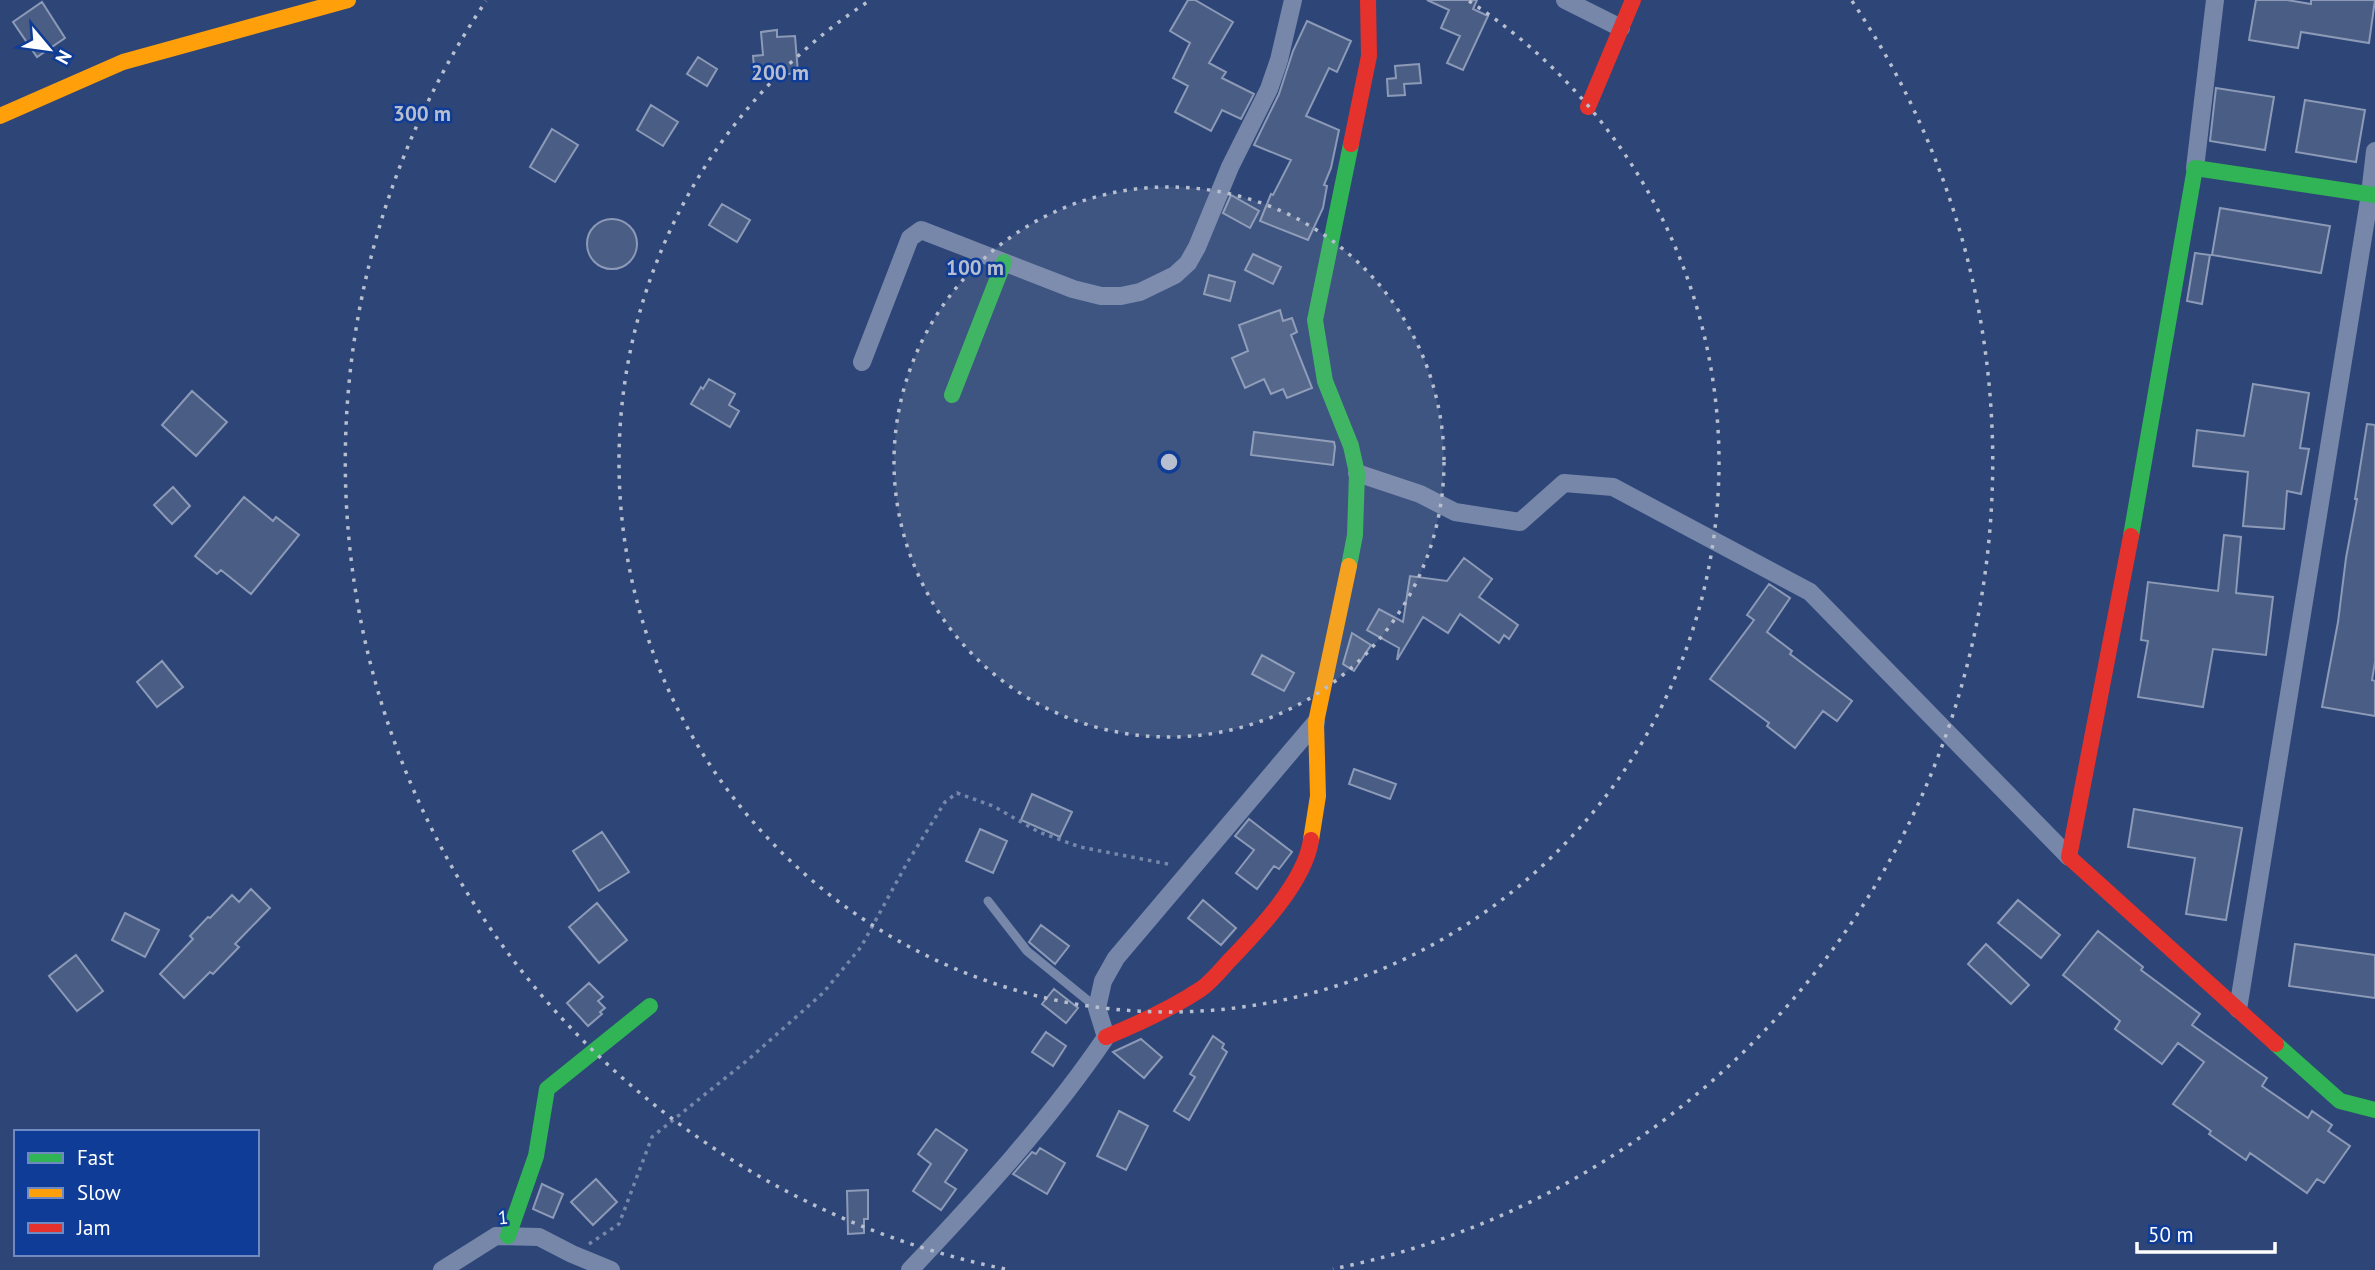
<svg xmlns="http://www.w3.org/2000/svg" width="2375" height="1270" font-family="'PT Sans',sans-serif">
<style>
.building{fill:#4a5d85;stroke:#8c9ab7;stroke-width:2}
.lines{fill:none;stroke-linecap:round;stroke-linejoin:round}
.path{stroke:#7787a9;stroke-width:3.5;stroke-dasharray:3.5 5;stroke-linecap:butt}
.lane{stroke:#7787a9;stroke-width:9}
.street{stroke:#7787a9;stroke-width:18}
.fast{stroke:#30b455;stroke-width:16}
.slow{stroke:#ff9f0a;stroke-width:16}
.jam{stroke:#e5322d;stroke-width:16}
.ring{fill:none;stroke:#b6becf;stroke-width:3.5;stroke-dasharray:3.5 7}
.labels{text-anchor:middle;stroke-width:5;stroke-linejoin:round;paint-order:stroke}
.street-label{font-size:19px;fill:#fff;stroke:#0f3c96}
.centre{fill:#b6becf;stroke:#0f3c96;stroke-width:3.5}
.ring-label{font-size:21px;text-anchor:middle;font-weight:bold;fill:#b6becf;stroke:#0f3c96;stroke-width:5;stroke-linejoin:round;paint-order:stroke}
</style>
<rect width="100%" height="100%" fill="#2e4677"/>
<path class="building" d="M 1188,0 L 1195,0 L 1233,22 L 1209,63 L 1226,72 L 1222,78 L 1254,94 L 1241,119 L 1222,110 L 1211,131 L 1175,112 L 1188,86 L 1173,78 L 1190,43 L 1170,31 Z
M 1427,0 L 1477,0 L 1473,9 L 1488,16 L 1463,70 L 1447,63 L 1460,36 L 1441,28 L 1449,10 Z
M 2256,0 L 2287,0 L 2311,4 L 2311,0 L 2375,0 L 2369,43 L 2301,32 L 2298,48 L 2249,40 Z
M 42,2 L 65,38 L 37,57 L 13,22 Z
M 1307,21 L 1351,41 L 1337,72 L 1329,68 L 1306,116 L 1339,130 L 1331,168 L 1324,185 L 1327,186 L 1323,208 L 1308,240 L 1260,221 L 1271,194 L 1273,195 L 1291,160 L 1254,145 L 1279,94 L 1293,51 Z
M 777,30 L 777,37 L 795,36 L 798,73 L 755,77 L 753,56 L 763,55 L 761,32 Z
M 698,57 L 717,69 L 707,86 L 687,74 Z
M 1419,64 L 1421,83 L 1404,84 L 1405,95 L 1388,96 L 1387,79 L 1396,78 L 1395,66 Z
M 2216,88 L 2274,97 L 2265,150 L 2210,141 Z
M 2305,100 L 2365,110 L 2356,162 L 2296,152 Z
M 651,105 L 678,122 L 663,146 L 637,130 Z
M 552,129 L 578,145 L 555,182 L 530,167 Z
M 1231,195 L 1259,211 L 1250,228 L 1223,213 Z
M 722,204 L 750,220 L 737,242 L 709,225 Z
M 2220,208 L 2330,226 L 2321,273 L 2212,255 Z
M587 244a25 25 0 1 1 50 0a25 25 0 1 1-50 0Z
M 2195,253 L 2210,255 L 2202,304 L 2187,301 Z
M 1253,254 L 1281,267 L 1273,284 L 1245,270 Z
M 1209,275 L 1235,282 L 1230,301 L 1204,294 Z
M 1280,310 L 1283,321 L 1292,318 L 1297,332 L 1291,335 L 1312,388 L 1287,398 L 1283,389 L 1271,394 L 1264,379 L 1245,388 L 1232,358 L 1248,351 L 1239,325 Z
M 709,379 L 735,394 L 729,405 L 739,411 L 730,427 L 691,404 L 701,387 L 703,389 Z
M 2253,384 L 2309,393 L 2300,448 L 2309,449 L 2301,494 L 2287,491 L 2284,529 L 2243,526 L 2248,472 L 2193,466 L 2197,430 L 2244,436 Z
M 192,391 L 227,422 L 196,456 L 162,425 Z
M 2367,424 L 2375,425 L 2375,662 L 2372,680 L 2375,681 L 2375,716 L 2322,707 L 2338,622 L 2346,558 L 2357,499 L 2355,499 Z
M 1254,432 L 1334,442 L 1335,447 L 1333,465 L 1251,455 Z
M 173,487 L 190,506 L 172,524 L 154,505 Z
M 244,497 L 273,521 L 276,517 L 299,535 L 251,594 L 221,570 L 217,574 L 195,556 Z
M 2224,535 L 2241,537 L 2236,593 L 2273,597 L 2266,655 L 2213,649 L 2203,707 L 2138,697 L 2148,641 L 2141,640 L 2148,582 L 2218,591 Z
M 1464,558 L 1492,579 L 1479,597 L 1518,625 L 1509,639 L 1504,635 L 1499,643 L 1460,614 L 1448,633 L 1423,617 L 1397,660 L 1399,648 L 1367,630 L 1379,609 L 1403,622 L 1410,576 L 1447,581 Z
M 1769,584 L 1790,598 L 1767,632 L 1792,651 L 1790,654 L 1852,701 L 1837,721 L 1823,711 L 1795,748 L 1767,726 L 1769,723 L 1710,679 L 1754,620 L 1747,615 Z
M 1352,633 L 1371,645 L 1354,671 L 1343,664 Z
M 1262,655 L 1294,673 L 1284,691 L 1252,674 Z
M 162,661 L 183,687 L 157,707 L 137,682 Z
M 1354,769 L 1396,784 L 1390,799 L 1349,784 Z
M 1032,794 L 1072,812 L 1060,837 L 1021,820 Z
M 2134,809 L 2242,828 L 2226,920 L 2186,914 L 2195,858 L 2128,847 Z
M 1249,819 L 1292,852 L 1279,869 L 1274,866 L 1257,889 L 1236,873 L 1254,850 L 1235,836 Z
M 980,829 L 1007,841 L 993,873 L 966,861 Z
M 602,832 L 629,872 L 599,891 L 573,851 Z
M 251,889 L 270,908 L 235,944 L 239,947 L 213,974 L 210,972 L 184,998 L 160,974 L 193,939 L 190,936 L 208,917 L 210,918 L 232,895 L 239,902 Z
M 1203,900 L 1236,928 L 1221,945 L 1188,918 Z
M 2018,900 L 2060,935 L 2041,958 L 1998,923 Z
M 597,903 L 627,940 L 599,963 L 569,927 Z
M 125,913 L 159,930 L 145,957 L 112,940 Z
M 1041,925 L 1069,946 L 1055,964 L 1029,942 Z
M 2098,931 L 2143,967 L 2141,970 L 2200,1014 L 2192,1025 L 2267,1078 L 2262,1086 L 2308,1118 L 2312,1111 L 2332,1125 L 2328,1131 L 2350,1146 L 2324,1183 L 2317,1179 L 2307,1193 L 2250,1153 L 2246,1160 L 2209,1134 L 2211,1131 L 2173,1104 L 2204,1062 L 2178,1043 L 2162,1064 L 2115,1029 L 2120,1021 L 2063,975 Z
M 1986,944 L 2029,985 L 2011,1004 L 1968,964 Z
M 2295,944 L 2375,955 L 2375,998 L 2289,986 Z
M 76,955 L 103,991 L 77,1011 L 49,976 Z
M 589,983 L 603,997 L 598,1001 L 605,1008 L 600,1012 L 602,1014 L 588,1026 L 567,1003 Z
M 1054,989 L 1078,1008 L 1066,1023 L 1042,1004 Z
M 1046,1032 L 1066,1046 L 1053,1066 L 1032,1052 Z
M 1213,1036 L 1224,1044 L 1222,1048 L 1227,1052 L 1189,1120 L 1174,1111 L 1195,1077 L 1190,1074 Z
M 1141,1039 L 1162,1057 L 1144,1078 L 1113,1052 Z
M 1119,1111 L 1148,1126 L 1126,1170 L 1097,1156 Z
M 936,1129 L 967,1150 L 945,1182 L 956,1189 L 941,1210 L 913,1191 L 931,1164 L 918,1154 Z
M 1040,1148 L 1065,1163 L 1047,1194 L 1013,1174 L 1032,1152 L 1036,1154 Z
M 596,1179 L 617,1202 L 593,1225 L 571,1202 Z
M 542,1184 L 563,1194 L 553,1218 L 533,1209 Z
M 868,1190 L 868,1219 L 864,1219 L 864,1233 L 848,1234 L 847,1191 Z"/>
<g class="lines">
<path class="path" d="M 589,1244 L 619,1224 L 652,1137 L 749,1059 L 823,993 L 861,947 L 907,863 L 945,802 L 957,793 L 993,806 L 1039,832 L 1080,847 L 1173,865"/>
<path class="lane" d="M 988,901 L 1027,951 L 1097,1008"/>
<path class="street" d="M 1565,0 L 1621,28
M 2195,168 L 2215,0
M 862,362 L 910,238 L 921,230 L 1073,289 L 1101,296 L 1121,296 L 1140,292 L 1175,275 L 1188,263 L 1197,247 L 1230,167 L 1269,89 L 1279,60 L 1293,0
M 1357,473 L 1420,494 L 1455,512 L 1520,522 L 1564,483 L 1613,487 L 1810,592 L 2069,857
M 2238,1009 L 2370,194 L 2375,151
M 442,1270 L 496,1236 L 539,1237 L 572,1254 L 611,1270
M 910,1270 C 980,1196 1049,1121 1106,1037 L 1097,1008 L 1103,981 L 1116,958 L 1316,722"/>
<path class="fast" d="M 952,395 L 1004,262
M 2131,536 L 2195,168 L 2375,195
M 1349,566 L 1355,535 L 1357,473 L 1351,446 L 1325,381 L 1315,320 L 1351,144
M 2276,1044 L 2340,1101 L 2375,1110
M 508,1236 L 536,1156 L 547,1089 L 650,1006"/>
<path class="slow" d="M 0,116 L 123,62 L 348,0
M 1311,840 L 1318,796 L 1316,722 L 1349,566"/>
<path class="jam" d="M 1588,107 L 1633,0
M 1351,144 L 1369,56 L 1368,0
M 2131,536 L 2069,857 L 2276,1044
M 1106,1037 C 1140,1023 1171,1009 1201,989 C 1211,982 1220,971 1228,962 C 1257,932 1305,882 1311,840"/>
</g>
<circle cx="1169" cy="462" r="275" fill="#b6becf" fill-opacity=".12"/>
<g class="ring">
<circle cx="1169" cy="462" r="275"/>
<path d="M1469 1A550 550 0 1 1 869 1"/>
<path d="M1005 1269A824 824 0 0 1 486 1M1852 1A824 824 0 0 1 1333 1269"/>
</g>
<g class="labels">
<g class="street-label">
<text transform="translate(503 1217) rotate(-5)" y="7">1</text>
</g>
</g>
<circle cx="1169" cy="462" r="10" class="centre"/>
<g class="ring-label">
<text x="780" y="80">200 m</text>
<text x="422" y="121">300 m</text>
<text x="975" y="275">100 m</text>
</g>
<rect x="14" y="1130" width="245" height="126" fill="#0f3c96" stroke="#6f8ac0" stroke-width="2"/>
<rect x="28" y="1153" width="35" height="10" fill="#30b455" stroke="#6f8ac0" stroke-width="2"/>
<text x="77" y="1165" font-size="21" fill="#ffffff">Fast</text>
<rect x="28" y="1188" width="35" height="10" fill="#ff9f0a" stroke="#6f8ac0" stroke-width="2"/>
<text x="77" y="1200" font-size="21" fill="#ffffff">Slow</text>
<rect x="28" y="1223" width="35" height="10" fill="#e5322d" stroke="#6f8ac0" stroke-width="2"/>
<text x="77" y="1235" font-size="21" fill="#ffffff">Jam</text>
<g transform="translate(49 49) rotate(119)" stroke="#0f3c96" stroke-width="5" paint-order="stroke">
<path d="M0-5L12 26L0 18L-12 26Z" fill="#ffffff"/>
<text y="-10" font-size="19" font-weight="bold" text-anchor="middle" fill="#ffffff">N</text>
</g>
<path d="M2137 1242v10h138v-10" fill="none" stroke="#ffffff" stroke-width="3.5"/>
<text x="2148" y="1242" font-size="21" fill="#ffffff" stroke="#0f3c96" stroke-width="5" paint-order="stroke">50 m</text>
</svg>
